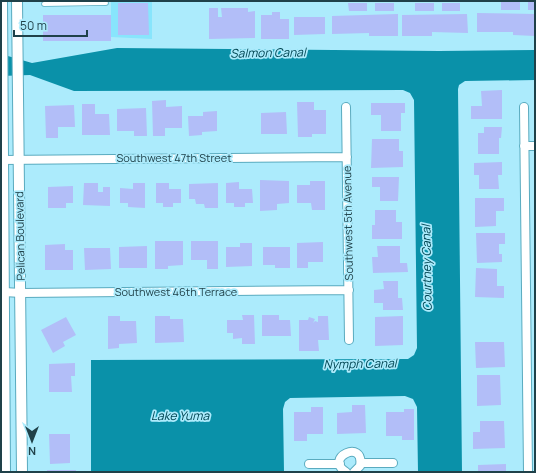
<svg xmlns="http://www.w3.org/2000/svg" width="536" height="473" font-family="Manrope,sans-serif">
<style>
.built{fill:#88e5fc}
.water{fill:#0a91a9}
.building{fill:#b2bef8}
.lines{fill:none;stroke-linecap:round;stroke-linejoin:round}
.service-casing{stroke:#5aabbf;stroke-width:5.5}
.minor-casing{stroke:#5aabbf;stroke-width:10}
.tertiary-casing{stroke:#5aabbf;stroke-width:12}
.service{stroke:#fff;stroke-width:4}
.minor{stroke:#fff;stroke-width:8}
.tertiary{stroke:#fff;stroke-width:10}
.labels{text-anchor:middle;stroke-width:3.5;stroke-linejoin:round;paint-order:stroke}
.street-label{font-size:11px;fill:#1f4149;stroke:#acebfc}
.water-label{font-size:12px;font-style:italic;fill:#004552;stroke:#acebfc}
</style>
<rect width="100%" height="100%" fill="#acebfc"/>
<path class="built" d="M 111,1 L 152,1 L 152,39 L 111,37 Z"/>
<path class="water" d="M 117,48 L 439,51 L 535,50 L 535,80 L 465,81 L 459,85 L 458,89 L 462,472 L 418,472 L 417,407 L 413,399 L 405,396 L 290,398 L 285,402 L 283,409 L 284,472 L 91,472 L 91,360 L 408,359 L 414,355 L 417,348 L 414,100 L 410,93 L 403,90 L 74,91 L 30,75 L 1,76 L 1,54 L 32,63 Z"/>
<path class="building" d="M 501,2 L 520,2 L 520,10 L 501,10 Z
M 528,2 L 535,2 L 535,10 L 528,10 Z
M 118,3 L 148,3 L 149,35 L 118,35 Z
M 348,3 L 367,3 L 367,11 L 349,11 Z
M 375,3 L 394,3 L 394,11 L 375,11 Z
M 415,3 L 434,3 L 434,11 L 415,11 Z
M 442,3 L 460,3 L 460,11 L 442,11 Z
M 209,8 L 218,8 L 218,17 L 222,17 L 221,8 L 248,8 L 248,12 L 255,11 L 255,38 L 209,39 Z
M 272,12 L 280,12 L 280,19 L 289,19 L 289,39 L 261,39 L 261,15 L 272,15 Z
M 477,13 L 535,14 L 535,36 L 513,35 L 513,32 L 477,32 Z
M 398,14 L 398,36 L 369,36 L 369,33 L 332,34 L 332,16 Z
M 467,14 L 468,33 L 432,32 L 432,36 L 402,36 L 402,15 Z
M 43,15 L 111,15 L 111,41 L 43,41 Z
M 294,17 L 325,17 L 325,34 L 294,35 Z
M 502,90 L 502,119 L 471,119 L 471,106 L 482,106 L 481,91 Z
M 166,100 L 166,107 L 182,106 L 182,128 L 165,128 L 165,136 L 153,136 L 152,101 Z
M 297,102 L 314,102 L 314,110 L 326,110 L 326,134 L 312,134 L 312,137 L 298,137 Z
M 371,103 L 405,103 L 405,113 L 401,113 L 401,131 L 381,131 L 381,115 L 371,115 Z
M 82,104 L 95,104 L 95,114 L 109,114 L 110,135 L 82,135 Z
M 74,105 L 75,127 L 58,127 L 58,138 L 46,138 L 45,106 Z
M 146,108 L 147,136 L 134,136 L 134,131 L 117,131 L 117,109 Z
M 217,111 L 217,131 L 202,132 L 202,135 L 189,136 L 188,116 L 203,116 L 203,112 Z
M 286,112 L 287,134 L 261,134 L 261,113 Z
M 484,127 L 502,127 L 501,138 L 499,138 L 499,154 L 478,154 L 478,133 L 484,133 Z
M 372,139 L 399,139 L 399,151 L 403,151 L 403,167 L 371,168 Z
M 502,162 L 502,175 L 498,175 L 499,189 L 479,189 L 479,175 L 474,175 L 474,163 Z
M 372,177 L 399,177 L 398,201 L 380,201 L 380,187 L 372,187 Z
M 260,180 L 289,181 L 289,203 L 277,204 L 277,210 L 260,211 Z
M 310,181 L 325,181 L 325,210 L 312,210 L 311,203 L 297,203 L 297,185 L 310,185 Z
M 239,182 L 239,189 L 252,189 L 253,203 L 245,203 L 245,207 L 234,207 L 234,203 L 226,203 L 226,183 Z
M 84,183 L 98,183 L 98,192 L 103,192 L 103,187 L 110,187 L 110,206 L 83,205 Z
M 133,183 L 145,183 L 145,208 L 128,207 L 128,203 L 120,203 L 120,188 L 133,189 Z
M 156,183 L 169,183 L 169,189 L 181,189 L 181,203 L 173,203 L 173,207 L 163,207 L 163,203 L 156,203 Z
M 218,183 L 218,208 L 205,208 L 204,204 L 196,204 L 195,199 L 189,199 L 189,184 Z
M 73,186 L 73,203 L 66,203 L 66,208 L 48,208 L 48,187 Z
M 475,198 L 504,198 L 504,211 L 496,211 L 496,226 L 475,227 Z
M 375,210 L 396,210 L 396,222 L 402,222 L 402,239 L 372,239 L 372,225 L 375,225 Z
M 476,233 L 505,233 L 505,244 L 499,244 L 499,254 L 502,254 L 502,262 L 477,263 Z
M 155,241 L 183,241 L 183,265 L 168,266 L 168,269 L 155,269 Z
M 191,241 L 218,241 L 218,269 L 207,269 L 207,260 L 191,260 Z
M 323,242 L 323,262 L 308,262 L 308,268 L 297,268 L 297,243 Z
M 240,243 L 252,243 L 252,266 L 226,267 L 226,247 L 240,247 Z
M 65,244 L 65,250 L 73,250 L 73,270 L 45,270 L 45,245 Z
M 147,246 L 147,268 L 119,268 L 119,247 Z
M 377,246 L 400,246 L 400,263 L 407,263 L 408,272 L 373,273 L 372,257 L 378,257 Z
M 263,247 L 290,247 L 290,268 L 275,268 L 275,265 L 263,265 Z
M 84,248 L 110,248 L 111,269 L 85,270 Z
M 476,268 L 497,269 L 497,286 L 504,286 L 504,298 L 475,297 Z
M 383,281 L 398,281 L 398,298 L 402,298 L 403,310 L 383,310 L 383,303 L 374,303 L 374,290 L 384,289 Z
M 242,315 L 254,315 L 255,344 L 242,344 L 242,338 L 233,339 L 233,333 L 227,333 L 227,320 L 243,320 Z
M 262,315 L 279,315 L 279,320 L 290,320 L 291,336 L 262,336 Z
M 108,316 L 120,316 L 120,321 L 136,321 L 137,343 L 119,344 L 119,348 L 108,349 Z
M 155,316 L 170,316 L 170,319 L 183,319 L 184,342 L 155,343 Z
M 318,316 L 328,316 L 329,340 L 318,340 L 319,351 L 299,351 L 299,320 L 308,320 L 309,317 L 315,319 L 313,323 L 315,321 L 318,322 Z
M 403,316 L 403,345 L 375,346 L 375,317 Z
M 66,317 L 76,335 L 63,342 L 65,346 L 53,353 L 41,330 Z
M 475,342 L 504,342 L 505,367 L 476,368 Z
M 75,363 L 75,376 L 71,376 L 72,392 L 49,392 L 49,364 Z
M 477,375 L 500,375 L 501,405 L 477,406 Z
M 352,405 L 365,405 L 366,433 L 337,434 L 337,413 L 352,412 Z
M 311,407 L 323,407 L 323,434 L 307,434 L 307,441 L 294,441 L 294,412 L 311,412 Z
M 404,409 L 414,409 L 414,440 L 402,440 L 402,436 L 386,436 L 386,412 L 404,412 Z
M 480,421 L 504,421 L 505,448 L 473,449 L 473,432 L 480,432 Z
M 49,434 L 70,434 L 70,463 L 50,464 Z
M 506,464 L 506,472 L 478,472 L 478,465 Z
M 47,470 L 76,470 L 76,472 L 47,472 Z"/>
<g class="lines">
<g class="service-casing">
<path id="service" d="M 44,4 L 106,3"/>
</g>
<g class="minor-casing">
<path id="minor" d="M 346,107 L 349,340
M 524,107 L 528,472
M 524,146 L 535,146
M 1,160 L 347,157
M 4,292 L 21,293 L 349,290
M 361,463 L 393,463
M 309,464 L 340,464
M 346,472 C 323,458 365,438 360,466 L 354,472"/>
</g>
<g class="tertiary-casing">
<path id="tertiary" d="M 2,1 L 5,472
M 17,1 L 22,472"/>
</g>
<use href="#service" class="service"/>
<use href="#minor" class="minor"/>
<use href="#tertiary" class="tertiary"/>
</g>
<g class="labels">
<g class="street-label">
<text x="174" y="162">Southwest 47th Street</text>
<text transform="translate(348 223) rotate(-91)" y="4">Southwest 5th Avenue</text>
<text transform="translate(20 236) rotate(-91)" y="4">Pelican Boulevard</text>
<text x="176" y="296">Southwest 46th Terrace</text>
</g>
<g class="water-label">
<text transform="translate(268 53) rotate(-1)" y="4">Salmon Canal</text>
<text transform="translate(427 268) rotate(-91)" y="4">Courtney Canal</text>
<text transform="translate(360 364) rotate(-1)" y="4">Nymph Canal</text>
<text x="180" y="420">Lake Yuma</text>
</g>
</g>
<rect width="536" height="473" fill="none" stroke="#1f4149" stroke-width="4"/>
<g transform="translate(32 441) rotate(180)" stroke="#acebfc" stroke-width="3" paint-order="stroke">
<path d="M0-3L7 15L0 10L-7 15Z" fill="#1f4149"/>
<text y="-6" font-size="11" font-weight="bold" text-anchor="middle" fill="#1f4149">N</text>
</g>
<path d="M14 30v6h73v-6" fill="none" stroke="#1f4149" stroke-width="2"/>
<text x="20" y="30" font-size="12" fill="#1f4149" stroke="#acebfc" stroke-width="3" paint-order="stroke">50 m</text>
</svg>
